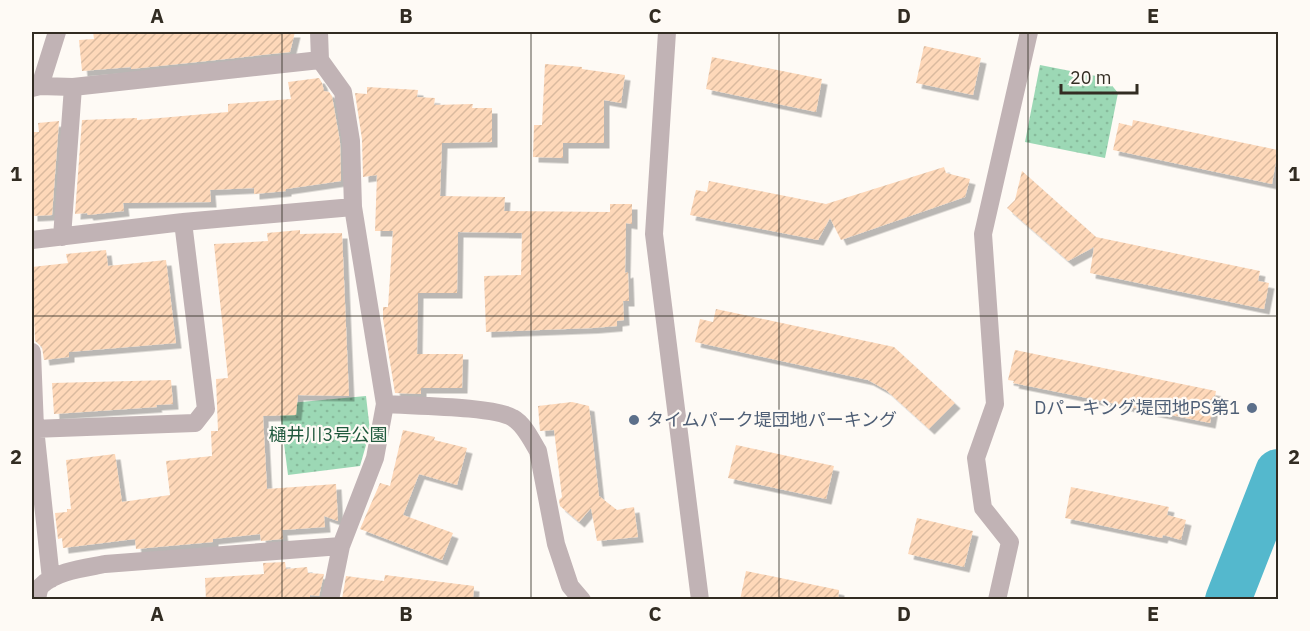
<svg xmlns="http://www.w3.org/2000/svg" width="1310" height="631" font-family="'IBM Plex Sans','Noto Sans JP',sans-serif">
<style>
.green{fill:url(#green-dots)}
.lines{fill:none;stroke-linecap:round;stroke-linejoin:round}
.river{stroke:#54b8cd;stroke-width:46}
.building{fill:url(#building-hatch);filter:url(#shadow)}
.pedestrian{stroke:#c1b3b5;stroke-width:18}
.minor{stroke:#c1b3b5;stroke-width:18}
.grid{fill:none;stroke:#322c22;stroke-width:1.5;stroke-opacity:0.55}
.service-dot{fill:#5c6f8a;stroke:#fefaf5;stroke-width:2}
.labels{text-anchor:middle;stroke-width:4.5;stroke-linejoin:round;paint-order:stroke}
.service-label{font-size:18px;fill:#4e5e75;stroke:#fefaf5;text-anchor:end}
.park-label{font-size:18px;fill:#215a3e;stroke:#fefaf5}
.neatline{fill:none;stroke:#322c22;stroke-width:2}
.grid-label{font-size:20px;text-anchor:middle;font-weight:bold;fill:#322c22}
</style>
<defs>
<pattern id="green-dots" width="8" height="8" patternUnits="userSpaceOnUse" patternTransform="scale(1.5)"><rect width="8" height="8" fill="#9cd8b5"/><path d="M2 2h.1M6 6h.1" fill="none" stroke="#87ba9b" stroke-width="1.8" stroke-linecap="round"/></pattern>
<pattern id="building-hatch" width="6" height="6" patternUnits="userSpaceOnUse" patternTransform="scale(1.5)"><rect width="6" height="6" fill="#fed8b9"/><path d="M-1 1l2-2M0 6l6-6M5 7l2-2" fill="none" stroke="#daba9f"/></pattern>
<filter id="shadow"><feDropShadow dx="5.5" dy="5.5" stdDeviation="0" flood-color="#0004"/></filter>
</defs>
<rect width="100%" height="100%" fill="#fefaf5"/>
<path class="green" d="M 1040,65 L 1106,78 L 1118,93 L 1105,158 L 1025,142 Z
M 366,396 L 370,431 L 360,466 L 288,475 L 279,404 Z"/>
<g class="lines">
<path class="river" d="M 1228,600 L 1278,472"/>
</g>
<path class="building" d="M 93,32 L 295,32 L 290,52 L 131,69 L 131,67 L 82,71 L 79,40 L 94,39 Z
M 924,46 L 981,58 L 973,95 L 916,83 Z
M 712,57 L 822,79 L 816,112 L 706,89 Z
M 545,64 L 582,67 L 582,69 L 625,75 L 621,103 L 604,100 L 604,143 L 563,143 L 563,158 L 533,157 L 534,125 L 542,125 Z
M 319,78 L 322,83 L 324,91 L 329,92 L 332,96 L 340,142 L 341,181 L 286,189 L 286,191 L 254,194 L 254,188 L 210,190 L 211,202 L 123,203 L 124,211 L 88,215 L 87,213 L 75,214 L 82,120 L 137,118 L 137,120 L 228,112 L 228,104 L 291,99 L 288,82 Z
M 367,87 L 418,90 L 417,97 L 435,98 L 434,105 L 473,104 L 472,108 L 492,108 L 492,142 L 442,143 L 440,196 L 505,197 L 504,211 L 610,212 L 610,204 L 632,204 L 632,224 L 626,223 L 625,273 L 628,272 L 629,301 L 623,301 L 624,320 L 617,321 L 617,326 L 593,328 L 486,332 L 484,276 L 521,275 L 522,233 L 458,232 L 457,293 L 418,293 L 417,354 L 463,354 L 462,388 L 421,388 L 421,394 L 395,393 L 383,319 L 383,307 L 388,307 L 393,231 L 375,231 L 377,175 L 363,177 L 362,139 L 355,93 L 367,94 Z
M 1133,120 L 1278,150 L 1272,184 L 1113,150 L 1119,123 L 1132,126 Z
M 59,121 L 52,215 L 32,216 L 32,132 L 39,132 L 38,123 Z
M 944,167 L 946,173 L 970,179 L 965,197 L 841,240 L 830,218 L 818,240 L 690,215 L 696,190 L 707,192 L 709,181 L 826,204 Z
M 1022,171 L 1096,237 L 1260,271 L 1258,281 L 1269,283 L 1264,309 L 1090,273 L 1094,247 L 1068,261 L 1007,208 L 1015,200 Z
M 300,230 L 300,234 L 342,233 L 349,396 L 298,395 L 296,415 L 263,416 L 267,489 L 336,484 L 338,521 L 324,516 L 325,527 L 282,530 L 283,539 L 261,541 L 260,534 L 213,539 L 213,542 L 136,549 L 135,539 L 63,548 L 62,538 L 58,539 L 55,513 L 67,512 L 67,509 L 71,509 L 66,460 L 115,454 L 122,502 L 170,495 L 166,461 L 212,456 L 211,431 L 218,431 L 216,379 L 228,378 L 214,244 L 268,241 L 267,233 Z
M 106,250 L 108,266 L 166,260 L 176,343 L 69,352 L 69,357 L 44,360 L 42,347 L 35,341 L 32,267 L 68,263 L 66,254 Z
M 716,309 L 894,347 L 955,403 L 929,429 L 886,390 L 868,380 L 695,342 L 700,319 L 713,322 Z
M 1015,350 L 1216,391 L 1210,423 L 1013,383 L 1014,381 L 1008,380 Z
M 171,380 L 173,404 L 156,405 L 157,407 L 54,414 L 52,383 Z
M 572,402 L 589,406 L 599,496 L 617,510 L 634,507 L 638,537 L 597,541 L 591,508 L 579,522 L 560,506 L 559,500 L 562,497 L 554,430 L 540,431 L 538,406 Z
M 403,430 L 435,437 L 434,440 L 467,448 L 457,485 L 419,474 L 403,515 L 453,533 L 442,560 L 360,529 L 380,483 L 390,486 Z
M 736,445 L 834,466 L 826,499 L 728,478 Z
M 1071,487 L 1169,507 L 1167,515 L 1186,520 L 1181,540 L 1163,535 L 1162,538 L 1065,518 Z
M 917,518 L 973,531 L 964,567 L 908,554 Z
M 285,562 L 286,569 L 307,567 L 308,573 L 324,574 L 319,596 L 310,595 L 310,600 L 206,600 L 205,578 L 264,574 L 263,563 Z
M 746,571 L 839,590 L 838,600 L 740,600 Z
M 385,575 L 474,586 L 473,600 L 342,599 L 346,576 L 384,581 Z"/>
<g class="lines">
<path class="pedestrian" d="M 997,600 L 1010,542 L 983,508 L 976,458 L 995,404 L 983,234 L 1029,32"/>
<path class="minor" d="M 319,32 L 320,60 L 343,92 L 351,141 L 353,207 L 385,404 L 375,458 L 341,546 L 330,600
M 667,32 L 654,234 L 700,600
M 40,86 L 73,87 L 320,60
M 32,88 L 40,86 L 57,32
M 62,237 L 73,87
M 32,240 L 183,222 L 353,207
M 32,352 L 35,428 L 51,579
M 385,404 C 411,406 494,406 513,418 C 524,424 532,441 538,451 L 556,544 L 570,586 L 582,600
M 32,429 L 195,423 L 206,409 L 183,222
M 37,600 C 38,595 38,590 41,586 C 56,571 85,568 105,564 L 341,546"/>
</g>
<path class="grid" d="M 282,32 L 282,600M 531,32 L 531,600M 779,32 L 779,600M 1028,32 L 1028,600M 32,316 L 1278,316"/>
<g class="service-dot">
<circle cx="1252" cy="408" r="6"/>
<circle cx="634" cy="420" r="6"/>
</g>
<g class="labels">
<g class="service-label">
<text x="1240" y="414">Dパーキング堤団地PS第1</text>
<text x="646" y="426" text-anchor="start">タイムパーク堤団地パーキング</text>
</g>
<g class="park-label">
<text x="328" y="441">樋井川3号公園</text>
</g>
</g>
<rect width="1310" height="631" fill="none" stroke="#fefaf5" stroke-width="66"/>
<path d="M1061 84v9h76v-9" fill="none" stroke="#322c22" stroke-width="3"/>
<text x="1070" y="84" font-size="18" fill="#322c22" stroke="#fefaf5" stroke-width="4.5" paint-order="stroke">20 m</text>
<rect x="33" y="33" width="1244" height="565" class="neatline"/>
<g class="grid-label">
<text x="157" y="23">A</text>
<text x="406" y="23">B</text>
<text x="655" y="23">C</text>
<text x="904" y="23">D</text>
<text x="1153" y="23">E</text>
<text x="16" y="181">1</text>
<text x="1294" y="181">1</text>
<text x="16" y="464">2</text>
<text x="1294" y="464">2</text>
<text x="157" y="621">A</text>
<text x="406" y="621">B</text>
<text x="655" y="621">C</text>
<text x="904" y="621">D</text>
<text x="1153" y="621">E</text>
</g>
</svg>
